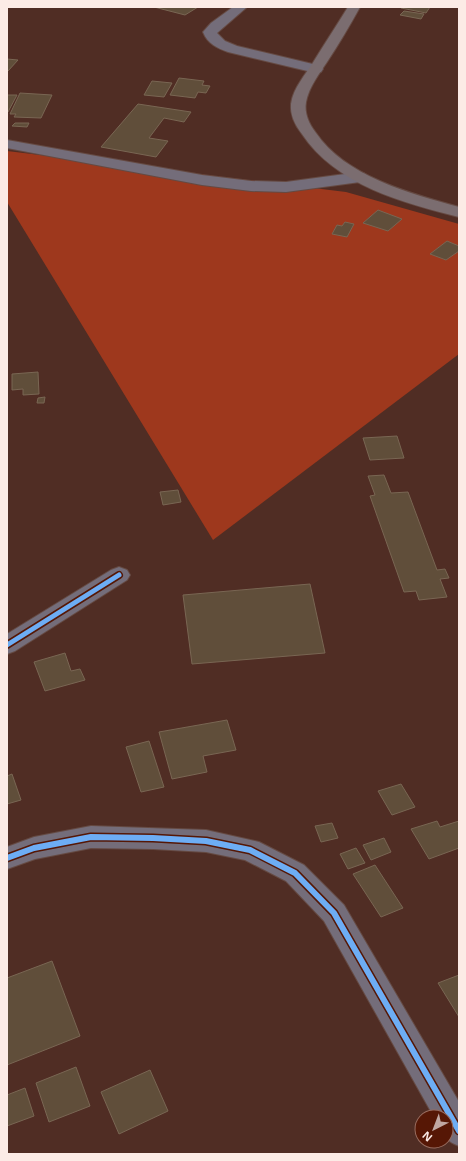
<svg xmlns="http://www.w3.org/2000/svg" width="466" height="1161" font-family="'Noto Sans',sans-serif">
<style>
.forest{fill:#9e381d}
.building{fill:#604e3a;stroke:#796653}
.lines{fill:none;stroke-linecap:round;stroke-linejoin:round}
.minor-casing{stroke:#654a43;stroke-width:2}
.highway-casing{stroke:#654a43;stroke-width:2}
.minor{fill:#746d7a;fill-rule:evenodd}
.highway{fill:#7b6d70;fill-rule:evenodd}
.cycleway-far1-casing{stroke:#561705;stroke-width:8}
.cycleway-casing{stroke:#561705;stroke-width:9}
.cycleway-far1{stroke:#6dadf4;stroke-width:5}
.cycleway{stroke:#6dadf4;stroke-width:6}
</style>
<rect width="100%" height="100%" fill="#502d24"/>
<path class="forest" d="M 7,151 L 346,192 L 459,224 L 459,354 L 213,540 L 7,202 Z"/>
<path class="building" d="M 154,7 L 198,7 L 185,15 Z
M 402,7 L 430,7 L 426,13 L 401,8 Z
M 404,11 L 424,14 L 421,19 L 400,15 Z
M 7,59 L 18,60 L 8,71 L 7,71 Z
M 179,78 L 204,81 L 202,85 L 210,86 L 206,93 L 198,92 L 195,98 L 170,95 Z
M 152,81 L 172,83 L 164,97 L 144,95 Z
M 20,93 L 52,95 L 41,118 L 14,117 L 16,114 L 10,114 Z
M 7,95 L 17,95 L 8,112 L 7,112 Z
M 138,104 L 191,112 L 184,122 L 164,118 L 149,138 L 168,141 L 156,157 L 101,147 Z
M 15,123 L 29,123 L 27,127 L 12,126 Z
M 378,210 L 402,219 L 388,231 L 363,223 Z
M 345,222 L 354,224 L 347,237 L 332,234 L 337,225 L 342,226 Z
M 447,241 L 459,246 L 459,251 L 446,260 L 430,254 Z
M 38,372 L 39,394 L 23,395 L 23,389 L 12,390 L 12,374 Z
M 45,397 L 44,403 L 37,403 L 38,398 Z
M 397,436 L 404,458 L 370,460 L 363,438 Z
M 384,475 L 391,493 L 408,492 L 437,570 L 445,569 L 449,578 L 440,579 L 447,597 L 419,600 L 416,591 L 404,592 L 370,496 L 375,495 L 368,476 Z
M 178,490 L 181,502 L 163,505 L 160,492 Z
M 310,584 L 325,653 L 192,664 L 183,595 Z
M 65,653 L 71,671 L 80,669 L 85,680 L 45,691 L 34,662 Z
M 227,720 L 236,750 L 203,756 L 207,772 L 172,779 L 159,732 Z
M 149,741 L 164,787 L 141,792 L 126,747 Z
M 12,774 L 21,800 L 7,804 L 7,776 Z
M 401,784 L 415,807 L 392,815 L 378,791 Z
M 437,821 L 440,827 L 459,821 L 459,848 L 429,859 L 411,829 Z
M 332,823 L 338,838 L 321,842 L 315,826 Z
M 384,838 L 391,852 L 371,860 L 363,845 Z
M 356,848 L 365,863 L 348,869 L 340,854 Z
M 375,865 L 403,908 L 381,917 L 353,874 Z
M 52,961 L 80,1036 L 7,1065 L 7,978 Z
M 459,975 L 459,1017 L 438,983 Z
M 76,1067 L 90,1106 L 49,1122 L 36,1083 Z
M 150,1070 L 168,1111 L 119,1134 L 101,1092 Z
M 25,1088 L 34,1116 L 7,1126 L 7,1095 Z"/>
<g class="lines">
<g class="minor-casing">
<path id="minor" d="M 233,7 L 247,7 L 217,33 L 225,41 L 237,46 L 321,66 L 323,69 L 321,72 L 316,73 L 228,52 C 217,48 208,44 203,32 L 211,23 Z
M 7,140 L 202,175 L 251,181 L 286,182 L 360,172 L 365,174 L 368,177 L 365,180 L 360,182 L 286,192 L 251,191 L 202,185 L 7,148 Z
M 119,567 L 127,570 L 130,575 L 127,580 L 15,651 L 7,654 L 7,634 L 111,570 Z
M 91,826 L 206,830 L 259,842 L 304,865 L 344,905 L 459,1102 L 459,1146 C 441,1139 446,1134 446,1117 L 434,1117 L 324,921 L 286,881 L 245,860 L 206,852 L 153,849 L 91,848 L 35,859 L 7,869 L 7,847 L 34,837 Z"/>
</g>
<g class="highway-casing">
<path id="highway" d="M 348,7 L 360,7 C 350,25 339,44 327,62 C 319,74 309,87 306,102 C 304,113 309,124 316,133 C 345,176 411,194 459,207 L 459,217 C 403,203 336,185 302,134 C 295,125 290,115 291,104 C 293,88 306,74 314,61 C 325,43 337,25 348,7 Z"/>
</g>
<use href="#minor" class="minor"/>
<use href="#highway" class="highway"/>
<g class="cycleway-far1-casing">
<path id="cycleway-far1" d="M 7,645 L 119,575"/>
</g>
<g class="cycleway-casing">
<path id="cycleway" d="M 7,858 L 34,848 L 91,837 L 153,838 L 206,841 L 250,850 L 295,873 L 334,913 L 459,1131"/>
</g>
<use href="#cycleway-far1" class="cycleway-far1"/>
<use href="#cycleway" class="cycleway"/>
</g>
<rect width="466" height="1161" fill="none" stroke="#fcebe6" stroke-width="16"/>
<g transform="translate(434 1129) rotate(222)"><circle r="19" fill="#561705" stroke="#986c5f"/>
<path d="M0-3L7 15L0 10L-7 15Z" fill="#c0a8a2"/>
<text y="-6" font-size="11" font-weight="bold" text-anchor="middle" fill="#fcebe6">N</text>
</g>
</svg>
